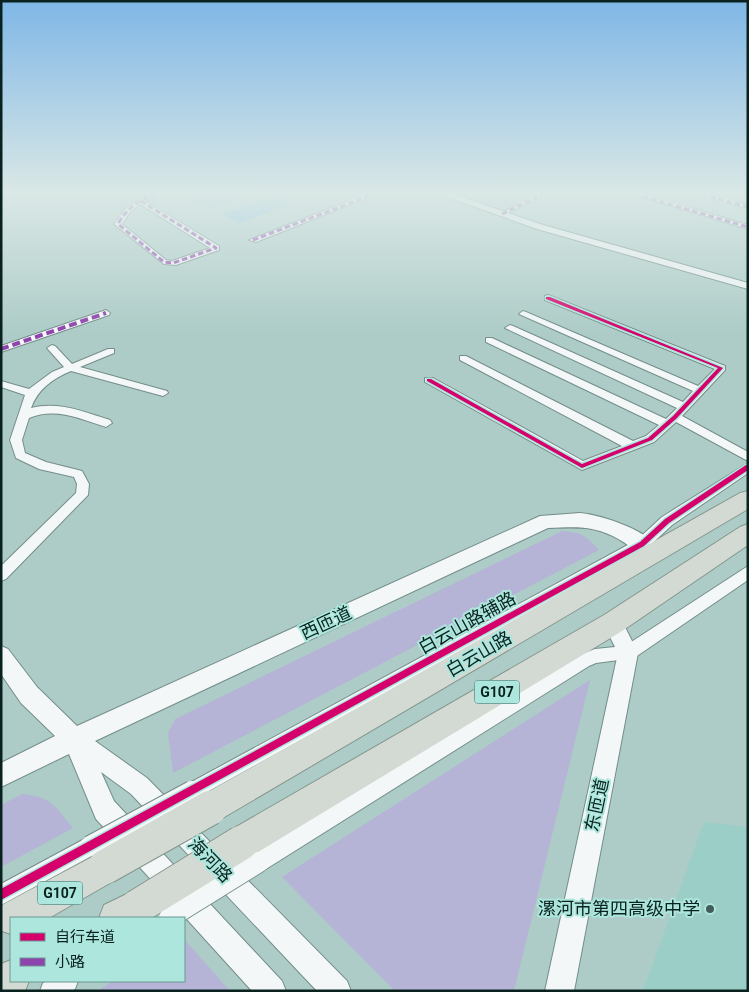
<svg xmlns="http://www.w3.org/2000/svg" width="749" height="992" font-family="Roboto,'Noto Sans SC',sans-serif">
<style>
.built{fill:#9bcec6}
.green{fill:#b6b4d6}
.water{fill:#82bce2}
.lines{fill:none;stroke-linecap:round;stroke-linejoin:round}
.minor-casing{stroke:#748d89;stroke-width:2}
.tertiary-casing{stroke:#748d89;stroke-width:2}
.trunk-casing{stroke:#84968c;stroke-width:2}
.minor{fill:#f3f7f7;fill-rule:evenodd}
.tertiary{fill:#f3f7f7;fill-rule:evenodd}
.trunk{fill:#d3dad3;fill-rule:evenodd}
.minor-bridge-casing{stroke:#748d89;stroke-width:22;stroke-linecap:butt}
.trunk-bridge-casing{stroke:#84968c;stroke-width:36;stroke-linecap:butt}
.minor-bridge{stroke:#f3f7f7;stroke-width:20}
.trunk-bridge{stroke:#d3dad3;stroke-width:34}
.quiet-far1{stroke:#8e44ad;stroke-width:3;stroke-dasharray:5.5 3;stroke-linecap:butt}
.quiet{stroke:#8e44ad;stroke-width:4;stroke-dasharray:8 4;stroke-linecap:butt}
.cycleway-casing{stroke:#ace6dd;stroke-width:3}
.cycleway{fill:#d6006c;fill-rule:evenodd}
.poi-dot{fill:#435e5a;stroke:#ace6dd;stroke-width:2}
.labels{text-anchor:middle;stroke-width:4;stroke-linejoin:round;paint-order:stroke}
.shield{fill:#ace6dd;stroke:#3b5d58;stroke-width:1}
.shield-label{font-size:14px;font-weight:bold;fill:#0a221f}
.near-street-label{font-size:18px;fill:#0a221f;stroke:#ace6dd}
.near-poi-label{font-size:18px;fill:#0a221f;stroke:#ace6dd;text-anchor:end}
</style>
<rect width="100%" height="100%" fill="#adccc7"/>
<path class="built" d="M 704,822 L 748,827 L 748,991 L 643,991 Z"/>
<path class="green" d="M 562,531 C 582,532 586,536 599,550 L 173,773 L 168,733 L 175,719 Z
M 590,680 L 514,991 L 395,991 L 282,877 Z
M 22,794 C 53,797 54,806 73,828 L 1,867 L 1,805 Z
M 184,939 L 230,991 L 97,991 L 113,981 L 184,981 Z"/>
<path class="water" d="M 211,194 L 251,194 L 210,208 L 194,200 Z
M 274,196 L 292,204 L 239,223 L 222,214 Z"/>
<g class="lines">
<g class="minor-casing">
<path id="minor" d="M 148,194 L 158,194 L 145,201 L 219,246 L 219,250 L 176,265 L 164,264 L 114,224 L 126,208 ZM 140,204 L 210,248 L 172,261 L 166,260 L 122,224 L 131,211 Z
M 367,194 L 377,194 L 256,242 L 249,240 Z
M 537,194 L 546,194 L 504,215 L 499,214 Z
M 632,194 L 644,194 L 748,225 L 748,229 Z
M 699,194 L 711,194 L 748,205 L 748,209 Z
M 548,295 L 725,366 L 725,370 L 682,416 L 748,452 L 748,461 L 676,422 L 654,442 L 582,470 L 425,382 L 425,378 L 433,378 L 583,461 L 622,446 L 460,360 L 460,356 L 466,356 L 633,441 L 646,436 L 659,425 L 486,342 L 486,338 L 492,338 L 666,419 L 677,408 L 505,328 L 510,325 L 513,326 L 683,402 L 693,391 L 519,314 L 523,311 L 526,312 L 698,386 L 715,369 L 545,300 L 545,296 Z
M 106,310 L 110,313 L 109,315 L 1,352 L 1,346 Z
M 52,345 L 55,346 L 72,364 L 108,349 L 114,349 L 114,353 L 80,367 L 167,391 L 168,393 L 163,396 L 71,371 C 52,379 38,389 31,408 C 59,401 84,412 110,420 L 112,423 L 106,427 C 80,419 56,407 29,418 L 22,440 L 25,453 L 46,462 L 82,471 L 89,484 L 88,495 L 6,579 L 1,581 L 1,566 L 76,493 L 77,484 L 74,477 L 39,469 L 16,458 L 10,440 L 25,395 L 1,387 L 1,381 L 29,389 L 52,372 L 64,367 L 47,348 Z
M 748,463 L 748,473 L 672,525 L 647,548 L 198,797 L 192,800 L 186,797 L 183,791 L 186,785 L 637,540 L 662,517 Z
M 748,566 L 748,580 L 634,658 L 596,663 L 589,666 L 266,869 L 259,872 L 252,869 L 249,862 L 252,855 L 577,656 L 595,649 L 625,646 Z
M 90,836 L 97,839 L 100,846 L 97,853 L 1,905 L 1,884 Z
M 47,981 L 78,981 L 75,989 L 72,991 L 40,991 L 43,983 Z"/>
</g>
<g class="tertiary-casing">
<path id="tertiary" d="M 439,194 L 453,194 L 543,225 L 748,283 L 748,289 L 537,229 Z
M 580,513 C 603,515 653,532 664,554 L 661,559 C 647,564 633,547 620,540 C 594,525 577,527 548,528 L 95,741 L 147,778 L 347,981 L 351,991 L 317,991 L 131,794 L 101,772 L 114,801 L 282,981 L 286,991 L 252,991 L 96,819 L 69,754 L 1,787 L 1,763 L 55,736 L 21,703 L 1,674 L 1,646 L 8,649 L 37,687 L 77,726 L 540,516 Z
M 613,614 L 620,617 L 638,653 L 574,991 L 545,991 L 618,653 L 603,623 L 606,617 Z"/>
</g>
<g class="trunk-casing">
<path id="trunk" d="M 748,491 L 748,509 L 221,819 L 210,824 L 199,819 L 194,808 L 199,797 L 740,493 Z
M 748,524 L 748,545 L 622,631 L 253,855 L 241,859 L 229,855 L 225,843 L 229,831 L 604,615 L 740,527 Z
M 105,850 L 117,855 L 122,867 L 117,879 L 49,918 L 11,918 L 11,934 L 2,931 L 2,905 Z
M 137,889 L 149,895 L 155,907 L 150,918 L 99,918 L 104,905 Z
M 11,960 L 11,981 L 29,981 L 25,991 L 1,991 L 1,964 Z"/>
</g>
<use href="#minor" class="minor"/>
<use href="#tertiary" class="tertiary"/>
<use href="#trunk" class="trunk"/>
<g class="minor-bridge-casing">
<path id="minor-bridge" d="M 90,846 L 192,791
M 169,918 L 259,862"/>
</g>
<g class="trunk-bridge-casing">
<path id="trunk-bridge" d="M 105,867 L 210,808
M 137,907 L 241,843"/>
</g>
<use href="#minor-bridge" class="minor-bridge"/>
<use href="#trunk-bridge" class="trunk-bridge"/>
<path class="quiet-far1" d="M 635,194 L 748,227
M 702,194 L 748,207
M 141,201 L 216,248 L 173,263 L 164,262 L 118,224 C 126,209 139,200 155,194
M 502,214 L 543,194
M 253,240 L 374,194"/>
<path class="quiet" d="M 1,349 L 106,313"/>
<g class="cycleway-casing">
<path id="cycleway" d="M 546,297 L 550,297 L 723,368 L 677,418 L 652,440 L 582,468 L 427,381 L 427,379 L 431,379 L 582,464 L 648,438 L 673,416 L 718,368 L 546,299 Z
M 746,465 L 748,465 L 748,470 L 669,523 L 644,546 L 1,900 L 1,889 L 640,542 L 665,519 Z"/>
</g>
<use href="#cycleway" class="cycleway"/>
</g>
<linearGradient id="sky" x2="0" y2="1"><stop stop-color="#7fb7e6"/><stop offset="0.58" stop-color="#dae8e6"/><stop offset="1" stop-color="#dae8e6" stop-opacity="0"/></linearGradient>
<rect width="749" height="333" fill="url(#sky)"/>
<circle class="poi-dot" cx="710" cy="909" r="5"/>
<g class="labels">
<g class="shield">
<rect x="474.5" y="680.5" width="45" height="23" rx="4"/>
<rect x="37.5" y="881.5" width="45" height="23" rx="4"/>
</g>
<g class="shield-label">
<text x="497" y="697">G107</text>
<text x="60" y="898">G107</text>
</g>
<g class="near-street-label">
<text transform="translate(326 623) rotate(-25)" y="6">西匝道</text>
<text transform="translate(467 623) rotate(-29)" y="6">白云山路辅路</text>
<text transform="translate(479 654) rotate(-30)" y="6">白云山路</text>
<text transform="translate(597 805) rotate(-78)" y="6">东匝道</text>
<text transform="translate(210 860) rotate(46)" y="6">海河路</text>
</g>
<g class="near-poi-label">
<text x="700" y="915">漯河市第四高级中学</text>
</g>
</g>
<rect width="749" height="992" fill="none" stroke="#0a221f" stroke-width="5"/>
<rect x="10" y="917" width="175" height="65" fill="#ace6dd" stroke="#6b9891"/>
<rect x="20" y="933" width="25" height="8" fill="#d6006c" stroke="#6b9891"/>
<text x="55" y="942" font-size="15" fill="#0a221f">自行车道</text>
<rect x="20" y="958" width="25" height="8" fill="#8e44ad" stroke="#6b9891"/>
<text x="55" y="967" font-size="15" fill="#0a221f">小路</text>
</svg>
